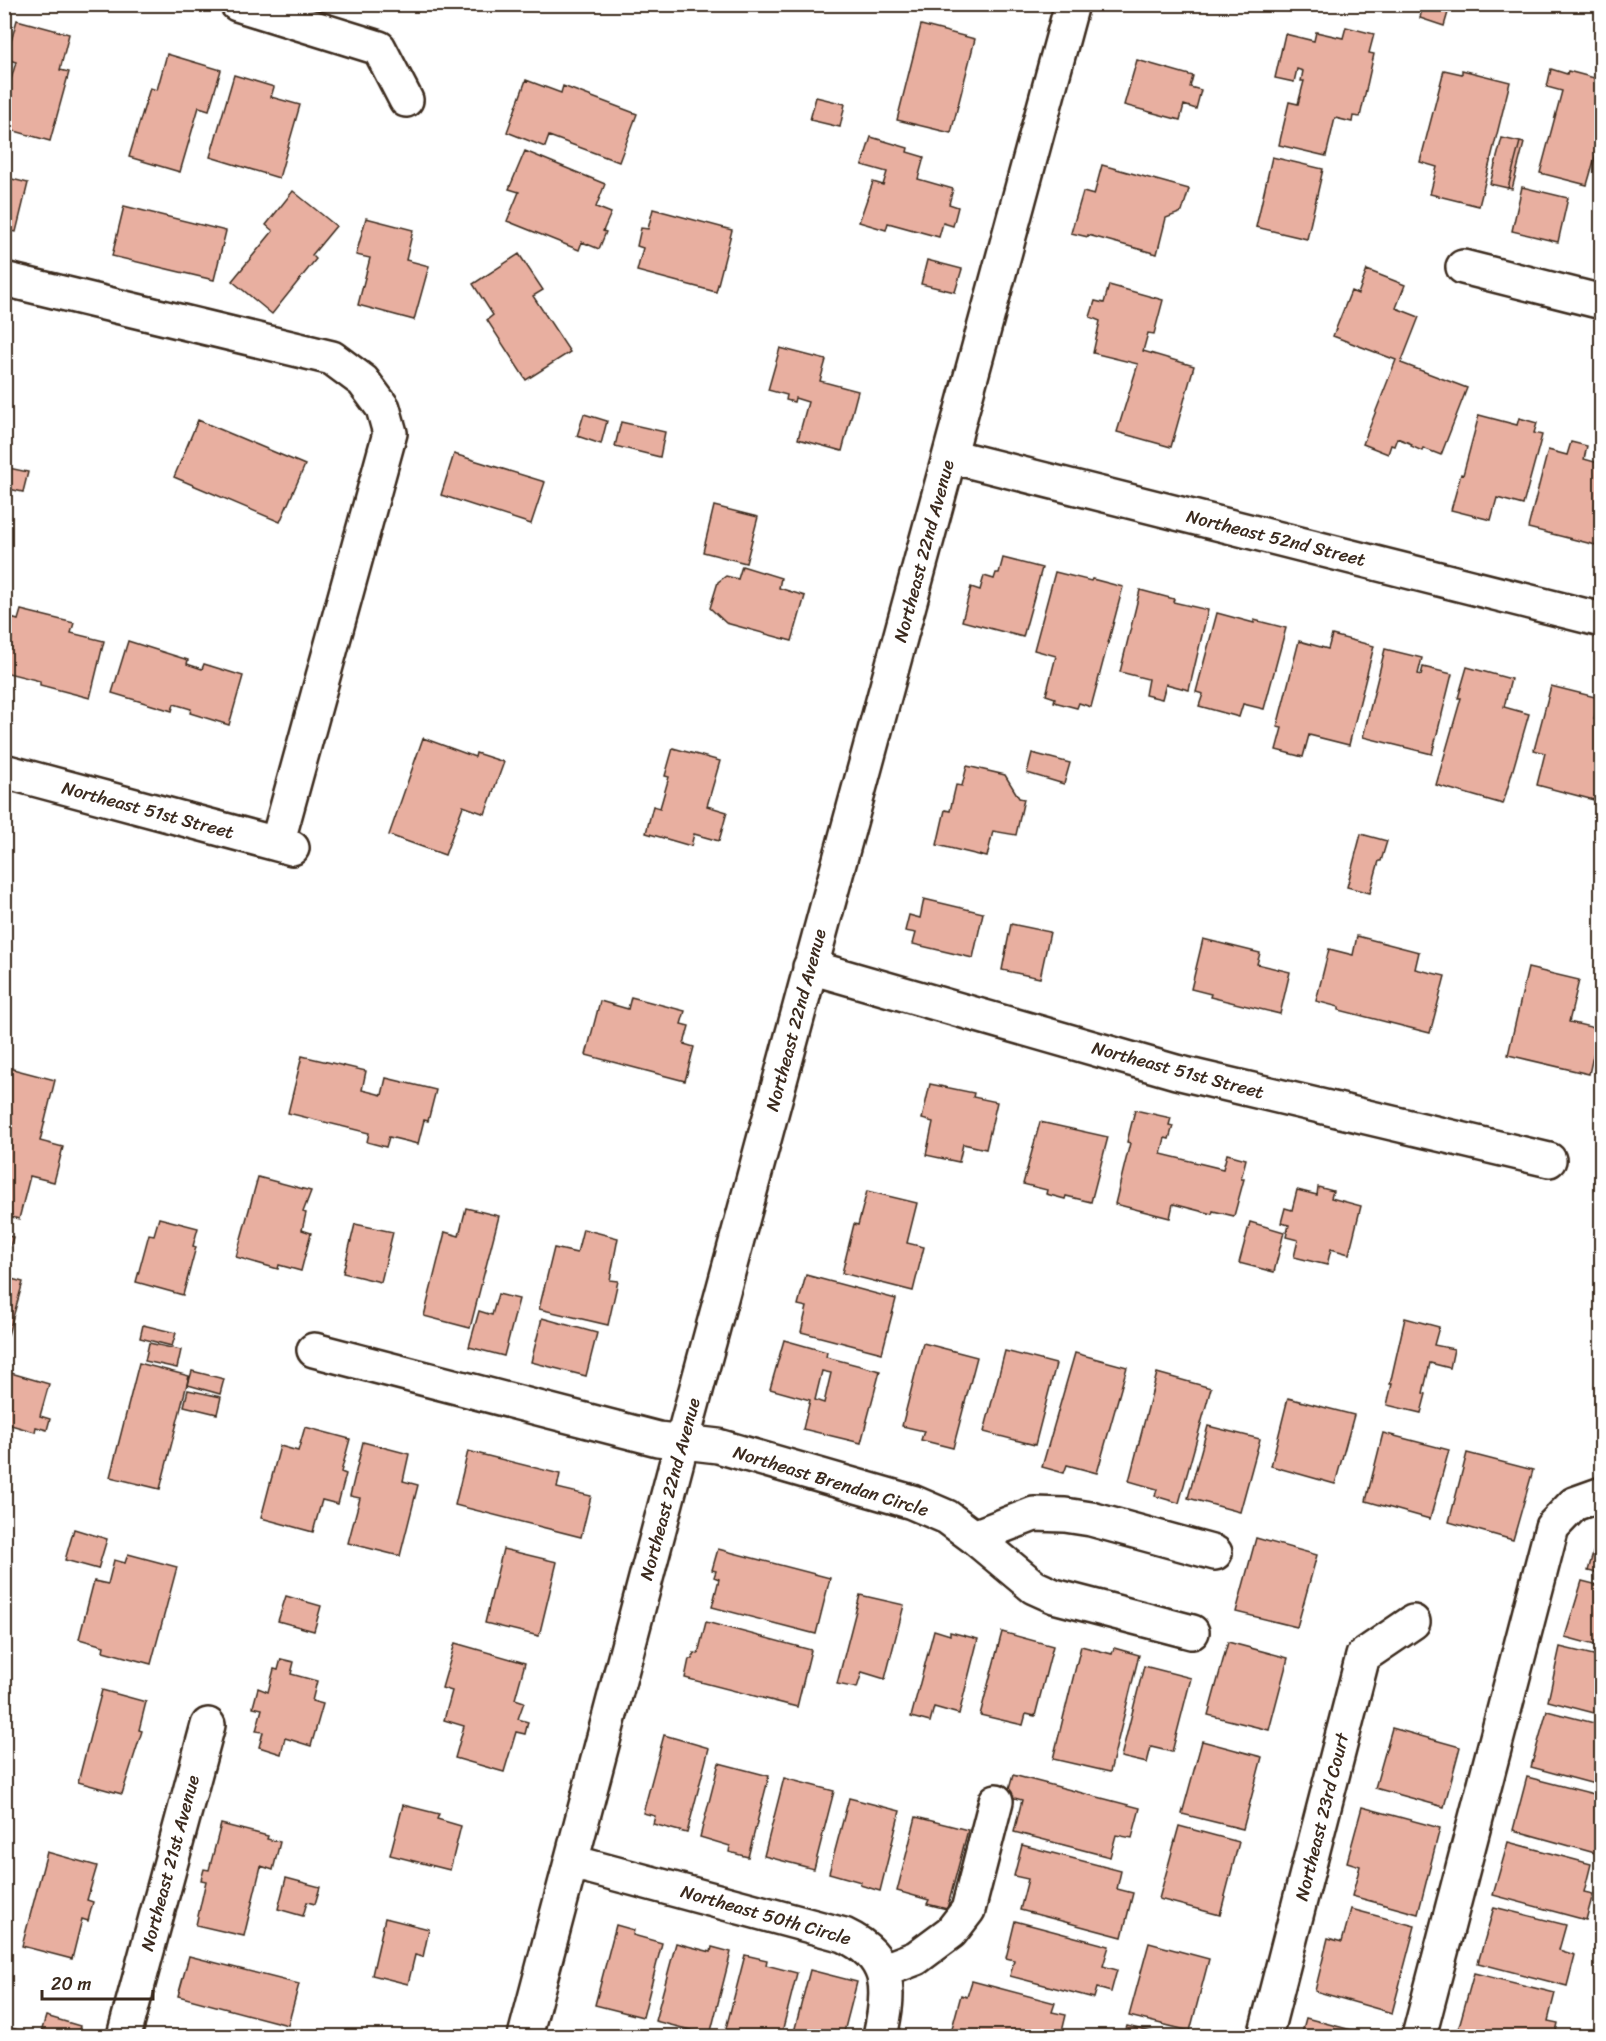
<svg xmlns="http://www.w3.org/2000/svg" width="1606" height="2041" font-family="Sriracha,sans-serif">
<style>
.building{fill:#e8afa0;stroke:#3b2a1e;stroke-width:1.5;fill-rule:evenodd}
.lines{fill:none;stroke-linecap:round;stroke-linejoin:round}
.minor-casing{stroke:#3b2a1e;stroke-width:38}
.minor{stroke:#fff;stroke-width:33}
.labels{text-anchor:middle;stroke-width:4.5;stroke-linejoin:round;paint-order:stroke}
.street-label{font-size:18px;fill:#3b2a1e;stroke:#fff}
</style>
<rect width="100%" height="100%" fill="#fff"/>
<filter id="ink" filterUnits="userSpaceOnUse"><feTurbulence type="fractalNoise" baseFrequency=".0167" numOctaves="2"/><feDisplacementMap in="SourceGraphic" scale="12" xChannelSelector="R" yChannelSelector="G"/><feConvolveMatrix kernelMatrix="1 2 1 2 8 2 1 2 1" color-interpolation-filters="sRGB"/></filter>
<g filter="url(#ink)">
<path class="building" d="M 1423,4 L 1449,9 L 1444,26 L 1420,18 Z
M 17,20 L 69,34 L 60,70 L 69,72 L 50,141 L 4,128 L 4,104 L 16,62 L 6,59 Z
M 921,25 L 975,39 L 951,133 L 897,120 Z
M 1346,27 L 1374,34 L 1369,53 L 1374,54 L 1360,117 L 1353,116 L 1352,122 L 1335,118 L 1326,156 L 1279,145 L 1289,102 L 1298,104 L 1304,81 L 1301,81 L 1303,71 L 1297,69 L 1294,82 L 1275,78 L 1285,34 L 1314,41 L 1316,32 L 1343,38 Z
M 167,54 L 221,70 L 209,110 L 199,107 L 180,172 L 129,157 L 150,88 L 157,90 Z
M 1137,60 L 1193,76 L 1190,87 L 1201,90 L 1196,109 L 1184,105 L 1180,120 L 1124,105 Z
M 1551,69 L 1567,74 L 1568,71 L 1602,80 L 1602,133 L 1587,185 L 1540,173 L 1562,91 L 1547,87 Z
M 1444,70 L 1462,74 L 1462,70 L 1510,82 L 1479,206 L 1430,194 L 1437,167 L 1420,162 Z
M 234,75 L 274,87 L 271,97 L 300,105 L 279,178 L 210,157 Z
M 526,80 L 561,93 L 563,86 L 637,114 L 619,162 L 549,136 L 545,147 L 507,132 Z
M 816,97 L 845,104 L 840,127 L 810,120 Z
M 871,137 L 908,148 L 907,152 L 924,157 L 918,179 L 953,189 L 949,204 L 958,207 L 953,226 L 943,223 L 939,237 L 888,223 L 886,230 L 859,222 L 873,182 L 883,185 L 887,172 L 862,165 Z
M 1502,138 L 1520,142 L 1508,188 L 1490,184 Z
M 1520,142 L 1524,143 L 1512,189 L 1508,188 Z
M 525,151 L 605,184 L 596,207 L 611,213 L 603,231 L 606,232 L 599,249 L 582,242 L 579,250 L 507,221 L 519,192 L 509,189 Z
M 1272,157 L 1323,169 L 1307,239 L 1256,227 Z
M 1102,165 L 1189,189 L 1182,212 L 1166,218 L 1157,254 L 1088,235 L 1088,237 L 1071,233 L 1083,192 L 1094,195 Z
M 4,177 L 28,183 L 16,232 L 4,230 Z
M 1522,187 L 1568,198 L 1558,242 L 1512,231 Z
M 293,191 L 336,226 L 312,255 L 316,259 L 272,314 L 232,281 L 273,231 L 266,225 Z
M 124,206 L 226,231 L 214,280 L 112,256 Z
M 653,209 L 732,230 L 716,292 L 637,271 L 643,248 L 637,246 L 641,228 L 648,229 Z
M 366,218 L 413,230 L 406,260 L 429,266 L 414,320 L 358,305 L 370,258 L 356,255 Z
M 519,254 L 543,290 L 533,296 L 570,352 L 526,380 L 487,320 L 493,315 L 473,284 Z
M 927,260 L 962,269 L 955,292 L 921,284 Z
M 1367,270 L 1405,285 L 1396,308 L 1419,317 L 1401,363 L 1467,388 L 1441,455 L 1423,448 L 1422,451 L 1411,446 L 1412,444 L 1397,438 L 1394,446 L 1391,445 L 1388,454 L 1363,444 L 1396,360 L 1333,336 L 1351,291 L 1358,294 Z
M 1109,285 L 1163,300 L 1154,334 L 1148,333 L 1143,351 L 1194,366 L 1171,447 L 1117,432 L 1138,364 L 1093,353 L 1100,321 L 1090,317 L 1095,301 L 1104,303 Z
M 780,348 L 826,360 L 820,381 L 858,391 L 842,451 L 798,439 L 808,402 L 795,398 L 794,402 L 786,400 L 787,395 L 768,390 Z
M 584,414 L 607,421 L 601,444 L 577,436 Z
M 1479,415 L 1517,425 L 1519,418 L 1537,423 L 1534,433 L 1542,435 L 1523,505 L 1497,498 L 1491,520 L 1451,510 L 1461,474 L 1463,475 Z
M 198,420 L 305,465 L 280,522 L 174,477 Z
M 621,422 L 665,432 L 660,457 L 615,446 Z
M 1571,442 L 1587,446 L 1584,459 L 1602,464 L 1602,523 L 1596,545 L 1528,528 L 1548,450 L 1567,455 Z
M 454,454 L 545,482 L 531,524 L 441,495 Z
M 4,467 L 28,472 L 23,492 L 4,488 Z
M 714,506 L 758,517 L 746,563 L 703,552 Z
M 1003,558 L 1042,568 L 1023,637 L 962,621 L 971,587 L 980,590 L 984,576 L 994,579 L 996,573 L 999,573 Z
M 742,566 L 781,578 L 779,588 L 805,596 L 792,641 L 726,623 L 710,608 L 718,582 L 726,576 L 738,579 Z
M 1055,572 L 1091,581 L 1092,579 L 1123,587 L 1091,707 L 1079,703 L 1077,708 L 1054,702 L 1055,698 L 1046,695 L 1056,656 L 1034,650 Z
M 1140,590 L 1174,599 L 1173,602 L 1208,610 L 1189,690 L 1166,684 L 1162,699 L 1145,695 L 1148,679 L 1120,672 Z
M 21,610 L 74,623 L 71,633 L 104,641 L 90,698 L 40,685 L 40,681 L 4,672 L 4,616 L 18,620 Z
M 1217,613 L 1254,623 L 1254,620 L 1286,628 L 1264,709 L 1243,704 L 1239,717 L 1199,706 L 1203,694 L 1196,692 Z
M 1332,635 L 1374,646 L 1349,745 L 1309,735 L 1303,757 L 1276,750 L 1282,728 L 1277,727 L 1299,641 L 1328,649 Z
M 128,641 L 188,660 L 187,664 L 202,669 L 204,664 L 243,676 L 229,725 L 190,713 L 191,709 L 174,704 L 172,711 L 112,693 Z
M 1385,649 L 1422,658 L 1418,674 L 1421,675 L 1423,667 L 1452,674 L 1432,754 L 1363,737 Z
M 1467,667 L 1511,679 L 1504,707 L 1529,714 L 1503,804 L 1436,785 L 1461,698 L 1458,698 Z
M 1551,686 L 1599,698 L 1594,719 L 1602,721 L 1602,772 L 1594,800 L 1537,785 L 1545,753 L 1534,750 Z
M 423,738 L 475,757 L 476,753 L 504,762 L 485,814 L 463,806 L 445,855 L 389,835 Z
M 673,748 L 720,761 L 707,806 L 727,812 L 719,841 L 694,834 L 691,846 L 646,833 L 653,806 L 660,808 L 669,777 L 665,776 Z
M 1032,753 L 1070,763 L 1064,784 L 1027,773 Z
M 967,766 L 1005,775 L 1019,798 L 1024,799 L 1016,835 L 993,831 L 987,857 L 937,845 L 945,810 L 950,811 L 956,785 L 962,786 Z
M 1361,834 L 1387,841 L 1381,861 L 1379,861 L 1370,893 L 1347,887 Z
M 924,899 L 983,913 L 973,958 L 913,944 L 916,933 L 905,931 L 909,915 L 920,918 Z
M 1011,924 L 1050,932 L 1040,978 L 1002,970 Z
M 1357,936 L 1419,952 L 1415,969 L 1445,976 L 1430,1033 L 1339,1010 L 1339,1007 L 1316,1001 L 1329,949 L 1353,955 Z
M 1203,939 L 1260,953 L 1257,964 L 1290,972 L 1280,1014 L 1210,997 L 1211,994 L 1191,989 Z
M 1528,968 L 1579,980 L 1569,1022 L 1599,1029 L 1589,1074 L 1508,1055 Z
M 631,997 L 685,1011 L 681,1024 L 689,1026 L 684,1044 L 694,1047 L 685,1081 L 586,1055 L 600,1001 L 628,1009 Z
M 302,1056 L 366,1071 L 362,1090 L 382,1095 L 386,1078 L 436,1090 L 428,1121 L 424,1120 L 418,1144 L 389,1137 L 386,1147 L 367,1142 L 369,1133 L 288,1113 Z
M 5,1067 L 55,1080 L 40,1141 L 63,1147 L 54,1182 L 30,1176 L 19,1219 L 4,1215 Z
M 930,1084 L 974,1093 L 973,1097 L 997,1102 L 986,1149 L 963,1144 L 959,1162 L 926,1155 L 933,1122 L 922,1119 Z
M 1135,1110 L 1171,1118 L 1169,1125 L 1173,1126 L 1169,1139 L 1165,1138 L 1161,1154 L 1223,1169 L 1227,1154 L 1246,1159 L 1241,1179 L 1244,1179 L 1234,1216 L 1213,1211 L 1212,1214 L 1173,1204 L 1170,1218 L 1115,1204 L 1130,1143 L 1127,1142 Z
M 1040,1122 L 1108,1137 L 1091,1202 L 1066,1196 L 1065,1199 L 1046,1194 L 1047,1190 L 1023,1184 Z
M 258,1177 L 311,1191 L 303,1212 L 306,1213 L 302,1230 L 311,1233 L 301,1271 L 279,1265 L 278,1269 L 236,1257 Z
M 1318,1187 L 1333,1191 L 1331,1198 L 1361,1206 L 1349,1254 L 1331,1249 L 1327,1265 L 1294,1257 L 1298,1240 L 1286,1237 L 1289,1225 L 1281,1223 L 1285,1208 L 1292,1210 L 1297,1190 L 1317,1195 Z
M 867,1191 L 917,1203 L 907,1243 L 924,1247 L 913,1291 L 842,1273 L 854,1224 L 858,1225 Z
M 466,1208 L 499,1216 L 470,1328 L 424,1316 L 445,1232 L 459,1236 Z
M 159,1218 L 198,1228 L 193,1246 L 196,1247 L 183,1295 L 136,1282 L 149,1234 L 154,1235 Z
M 1250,1222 L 1284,1232 L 1274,1272 L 1239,1263 Z
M 355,1224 L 393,1232 L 381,1282 L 343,1273 Z
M 583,1229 L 618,1238 L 610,1280 L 618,1281 L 608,1325 L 539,1309 L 554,1248 L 577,1253 Z
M 4,1235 L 13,1237 L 4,1266 Z
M 806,1275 L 896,1299 L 882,1353 L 801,1332 L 807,1307 L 798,1305 Z
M 4,1277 L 23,1282 L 4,1349 Z
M 498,1294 L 519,1299 L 504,1356 L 469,1347 L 479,1311 L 492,1315 Z
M 542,1318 L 597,1333 L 586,1376 L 531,1362 Z
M 1405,1318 L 1439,1327 L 1434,1345 L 1454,1349 L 1450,1368 L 1430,1363 L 1423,1393 L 1426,1394 L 1421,1413 L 1387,1405 L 1392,1384 L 1390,1384 Z
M 143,1325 L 176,1333 L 172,1346 L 140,1338 Z
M 784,1340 L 827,1352 L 826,1357 L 880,1371 L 861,1443 L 803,1429 L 810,1400 L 770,1389 ZM 822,1371 L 831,1373 L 824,1403 L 815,1400 Z
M 149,1343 L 181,1350 L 177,1368 L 145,1361 Z
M 923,1343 L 977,1357 L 953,1448 L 921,1440 L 924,1431 L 902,1426 Z
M 1005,1351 L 1056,1364 L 1035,1445 L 984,1432 Z
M 1075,1353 L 1127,1367 L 1097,1473 L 1067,1465 L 1064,1473 L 1042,1467 Z
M 139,1363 L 189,1376 L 160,1489 L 110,1477 Z
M 4,1371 L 49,1384 L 40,1416 L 50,1419 L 47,1430 L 36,1427 L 35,1432 L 4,1423 Z
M 192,1371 L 224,1379 L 220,1394 L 188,1385 Z
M 1157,1373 L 1211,1388 L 1179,1503 L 1155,1496 L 1157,1489 L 1129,1481 Z
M 188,1390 L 221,1397 L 217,1414 L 184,1406 Z
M 1288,1398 L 1354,1415 L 1335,1484 L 1271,1466 Z
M 1208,1426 L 1260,1439 L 1240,1512 L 1188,1498 Z
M 305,1427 L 350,1439 L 341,1472 L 346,1474 L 338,1504 L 322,1500 L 313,1532 L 261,1518 L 280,1446 L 298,1451 Z
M 1383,1433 L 1449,1450 L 1430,1519 L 1366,1501 Z
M 363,1442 L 409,1454 L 403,1481 L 418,1485 L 400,1556 L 348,1543 L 360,1498 L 350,1496 Z
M 468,1451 L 560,1474 L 557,1488 L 591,1496 L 581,1537 L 455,1505 Z
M 1467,1453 L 1533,1470 L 1513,1540 L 1449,1522 Z
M 1602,1522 L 1602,1574 L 1588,1571 Z
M 74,1529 L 107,1539 L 98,1569 L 65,1560 Z
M 1256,1538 L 1317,1555 L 1297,1627 L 1236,1612 Z
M 503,1549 L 557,1562 L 539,1636 L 485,1623 Z
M 718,1549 L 830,1578 L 816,1634 L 712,1607 L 719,1579 L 714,1577 L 716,1571 L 712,1570 Z
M 128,1554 L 177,1567 L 151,1664 L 103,1651 L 104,1646 L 79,1639 L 94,1581 L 108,1584 L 114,1560 L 125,1563 Z
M 1582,1581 L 1602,1586 L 1602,1647 L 1565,1637 Z
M 860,1595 L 904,1605 L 885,1679 L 862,1672 L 857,1688 L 837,1684 Z
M 286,1596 L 321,1606 L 314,1631 L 278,1621 Z
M 706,1622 L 811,1650 L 797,1707 L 685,1678 L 689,1659 L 692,1659 L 694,1653 L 698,1654 Z
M 934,1630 L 950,1635 L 950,1632 L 978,1639 L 959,1714 L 934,1707 L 930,1722 L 911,1717 Z
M 1002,1632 L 1053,1646 L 1035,1716 L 1026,1714 L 1023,1725 L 980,1715 Z
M 1228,1642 L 1288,1658 L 1269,1730 L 1208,1715 Z
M 455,1643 L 525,1663 L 515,1699 L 524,1702 L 518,1719 L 528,1722 L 525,1734 L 516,1732 L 504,1772 L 455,1758 L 464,1726 L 444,1720 L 452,1691 L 442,1688 Z
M 1081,1646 L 1112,1654 L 1114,1648 L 1139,1655 L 1110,1772 L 1053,1759 Z
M 1560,1647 L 1602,1657 L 1602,1715 L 1548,1701 Z
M 281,1659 L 294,1662 L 291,1674 L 317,1681 L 312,1701 L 323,1704 L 311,1746 L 285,1738 L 281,1754 L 259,1747 L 263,1732 L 256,1731 L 262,1709 L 253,1707 L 258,1688 L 268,1692 L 274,1669 L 278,1670 Z
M 1144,1666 L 1191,1678 L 1172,1752 L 1151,1747 L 1147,1763 L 1121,1757 Z
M 102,1690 L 146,1702 L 139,1730 L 142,1731 L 122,1794 L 78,1782 Z
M 1547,1711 L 1602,1725 L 1602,1786 L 1531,1767 Z
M 1392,1728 L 1460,1747 L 1444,1807 L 1375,1788 Z
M 664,1735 L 709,1748 L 687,1833 L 653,1824 L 655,1816 L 643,1813 Z
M 1202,1741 L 1262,1757 L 1243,1829 L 1182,1814 Z
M 719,1763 L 769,1776 L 748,1857 L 729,1852 L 730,1846 L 700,1837 Z
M 1013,1775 L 1140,1808 L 1132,1838 L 1116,1835 L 1110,1857 L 1014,1832 L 1022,1800 L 1007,1796 Z
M 1527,1777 L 1602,1796 L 1602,1855 L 1513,1830 Z
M 784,1778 L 834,1791 L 814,1869 L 764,1856 Z
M 849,1798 L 900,1811 L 880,1891 L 860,1885 L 861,1882 L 829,1873 Z
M 403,1805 L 439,1814 L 437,1819 L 461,1826 L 450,1870 L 390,1855 Z
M 1362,1807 L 1440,1828 L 1418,1914 L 1352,1896 L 1360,1866 L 1347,1862 Z
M 916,1817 L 968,1830 L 947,1909 L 927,1904 L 929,1900 L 897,1891 Z
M 221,1824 L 268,1836 L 267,1839 L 280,1842 L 273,1870 L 261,1866 L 244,1936 L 196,1925 L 206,1881 L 201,1880 L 204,1869 L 209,1870 Z
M 1179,1826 L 1239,1842 L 1220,1915 L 1159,1899 Z
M 1508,1842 L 1591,1864 L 1584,1892 L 1593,1894 L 1586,1920 L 1493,1895 Z
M 1022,1845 L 1121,1871 L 1117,1889 L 1133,1893 L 1122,1937 L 1020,1910 L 1028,1879 L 1014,1876 Z
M 47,1852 L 97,1866 L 87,1900 L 93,1902 L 88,1921 L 82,1919 L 72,1959 L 22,1946 Z
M 286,1878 L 320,1887 L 315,1904 L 307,1902 L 303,1916 L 278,1909 Z
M 1494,1907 L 1566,1925 L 1559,1950 L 1575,1955 L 1567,1986 L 1478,1963 Z
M 1351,1909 L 1415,1926 L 1392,2013 L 1315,1991 L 1328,1938 L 1342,1942 Z
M 385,1918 L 429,1929 L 423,1957 L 415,1955 L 408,1984 L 372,1975 Z
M 1015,1921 L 1109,1946 L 1103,1966 L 1117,1970 L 1111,1992 L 1097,1988 L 1094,1998 L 1010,1976 L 1014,1960 L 1006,1958 Z
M 616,1925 L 634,1930 L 633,1935 L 662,1943 L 643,2017 L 595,2005 Z
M 676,1943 L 711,1952 L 712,1947 L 731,1952 L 710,2035 L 655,2021 Z
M 1149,1943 L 1209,1959 L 1190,2031 L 1129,2016 Z
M 745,1955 L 767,1960 L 766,1965 L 797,1973 L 781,2036 L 724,2036 Z
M 189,1956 L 299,1984 L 288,2025 L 178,1996 Z
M 810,1970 L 857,1982 L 843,2036 L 793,2036 Z
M 1474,1973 L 1555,1993 L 1548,2021 L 1558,2023 L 1555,2036 L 1482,2036 L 1458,2030 Z
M 972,1981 L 1055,2003 L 1052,2012 L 1066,2015 L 1061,2036 L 968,2036 L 951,2032 L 961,1995 L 967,1997 Z
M 46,2016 L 80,2026 L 77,2036 L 4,2036 L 4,2026 L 40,2036 Z
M 1306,2018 L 1374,2036 L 1301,2036 Z
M 1127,2026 L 1167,2036 L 1124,2036 Z"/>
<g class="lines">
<g class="minor-casing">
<path id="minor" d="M 237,4 L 379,48 L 406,100
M 1463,267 L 1602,302
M 4,279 L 332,358 L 363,381 L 383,408 L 390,433 L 277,844
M 950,456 L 1602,620
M 4,771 L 292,848
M 810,967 L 1176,1072 L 1549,1160
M 314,1350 L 658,1439 L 718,1446 L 912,1502 L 947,1517 L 974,1537 L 1034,1587 L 1054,1596 L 1192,1632
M 974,1537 L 1034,1514 L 1065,1515 L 1091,1519 L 1215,1553
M 572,1862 L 844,1935 C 893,1958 890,1991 880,2036
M 882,1971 L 916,1958 L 951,1932 L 968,1910 L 996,1801
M 124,2036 L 208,1725
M 525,2036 L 682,1442 L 1072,4
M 1265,2036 L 1363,1656 L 1413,1622
M 1419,2036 L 1552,1527 L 1574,1504 L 1602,1494"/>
</g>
<use href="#minor" class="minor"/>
</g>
</g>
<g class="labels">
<g class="street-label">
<text transform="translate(1276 538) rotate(14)" y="6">Northeast 52nd Street</text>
<text transform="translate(924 551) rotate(-75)" y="6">Northeast 22nd Avenue</text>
<text transform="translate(148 810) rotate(15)" y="6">Northeast 51st Street</text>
<text transform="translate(796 1020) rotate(-75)" y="6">Northeast 22nd Avenue</text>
<text transform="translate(1178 1070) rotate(15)" y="6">Northeast 51st Street</text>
<text transform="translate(831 1481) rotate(17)" y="6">Northeast Brendan Circle</text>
<text transform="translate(670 1489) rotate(-75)" y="6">Northeast 22nd Avenue</text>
<text transform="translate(1322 1817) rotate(-76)" y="6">Northeast 23rd Court</text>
<text transform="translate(170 1863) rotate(-75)" y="6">Northeast 21st Avenue</text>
<text transform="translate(766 1915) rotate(16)" y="6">Northeast 50th Circle</text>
</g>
</g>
<rect width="1606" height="2041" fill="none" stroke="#fff" stroke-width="24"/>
<rect x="12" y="12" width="1582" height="2017" fill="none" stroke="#3b2a1e" stroke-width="2" filter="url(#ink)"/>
<path d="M42 1990v9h111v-9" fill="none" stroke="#3b2a1e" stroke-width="3"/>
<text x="51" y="1990" font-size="18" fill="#3b2a1e" stroke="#ffffff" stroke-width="4.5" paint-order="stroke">20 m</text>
</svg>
